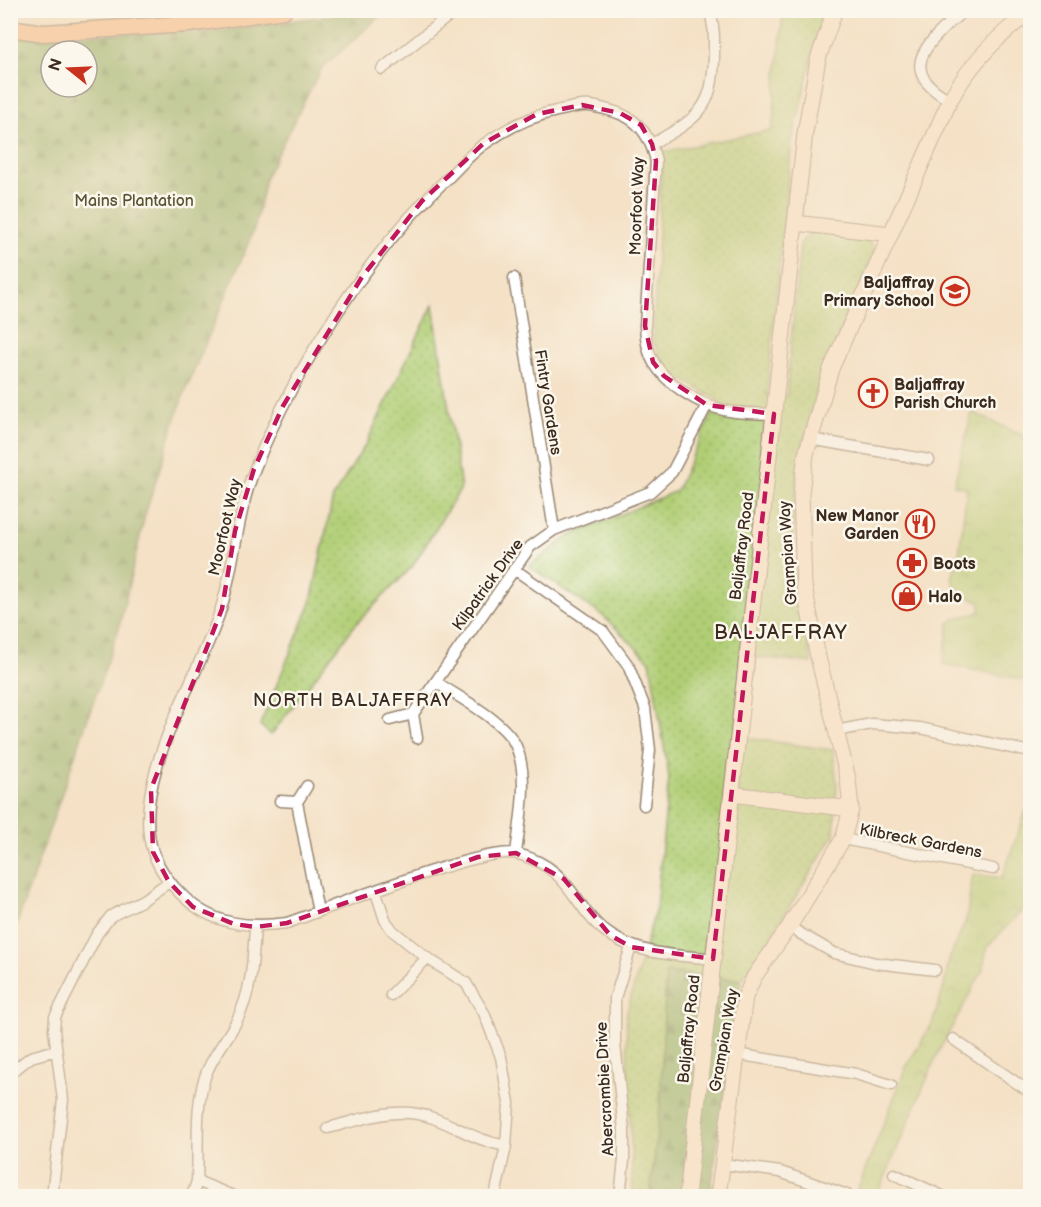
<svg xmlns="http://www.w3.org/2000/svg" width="1041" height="1207" font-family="'Balsamiq Sans',sans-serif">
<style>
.grass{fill:url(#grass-dots);stroke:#767c4a;stroke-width:1.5}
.forest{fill:url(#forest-firs);stroke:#646e42;stroke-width:1.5;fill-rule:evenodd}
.park{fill:url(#park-crowns);stroke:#767c4a;stroke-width:1.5}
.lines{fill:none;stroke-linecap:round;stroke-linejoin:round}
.street-casing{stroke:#988672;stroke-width:13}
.secondary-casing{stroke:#988672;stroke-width:17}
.primary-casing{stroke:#988672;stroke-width:19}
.street{stroke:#fff;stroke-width:10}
.secondary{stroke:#fde4d0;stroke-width:15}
.primary{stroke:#f9bc8a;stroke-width:16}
.marked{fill:none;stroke:#c2185b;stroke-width:4.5;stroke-dasharray:12 8;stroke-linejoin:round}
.labels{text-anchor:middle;stroke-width:5;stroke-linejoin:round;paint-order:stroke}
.park-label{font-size:16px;fill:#585334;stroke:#fbf7ec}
.street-label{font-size:16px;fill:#3b2a1e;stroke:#fbf7ec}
.poi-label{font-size:16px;font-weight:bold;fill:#3b2a1e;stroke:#fbf7ec;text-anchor:start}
.neighbourhood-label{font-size:18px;letter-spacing:1.5px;fill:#3b2a1e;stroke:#fbf7ec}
.quarter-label{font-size:20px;letter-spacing:1.5px;fill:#3b2a1e;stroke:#fbf7ec}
</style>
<defs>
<pattern id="grass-dots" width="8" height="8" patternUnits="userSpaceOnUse" patternTransform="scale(1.5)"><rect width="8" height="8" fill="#b0ce75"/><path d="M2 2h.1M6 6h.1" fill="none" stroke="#98b165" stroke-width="1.8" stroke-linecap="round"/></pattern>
<pattern id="forest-firs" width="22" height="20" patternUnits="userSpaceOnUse" patternTransform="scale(1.5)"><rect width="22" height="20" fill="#8cb166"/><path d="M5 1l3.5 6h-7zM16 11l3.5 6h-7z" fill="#749053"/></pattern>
<pattern id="park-crowns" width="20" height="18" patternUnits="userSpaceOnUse" patternTransform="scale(1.5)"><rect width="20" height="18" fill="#b0ce75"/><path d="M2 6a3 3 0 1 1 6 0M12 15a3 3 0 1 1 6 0" fill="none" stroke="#98b165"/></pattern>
</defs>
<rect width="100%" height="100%" fill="#fbf7ec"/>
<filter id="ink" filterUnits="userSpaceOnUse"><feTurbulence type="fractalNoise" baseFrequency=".0167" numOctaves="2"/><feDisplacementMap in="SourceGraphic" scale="12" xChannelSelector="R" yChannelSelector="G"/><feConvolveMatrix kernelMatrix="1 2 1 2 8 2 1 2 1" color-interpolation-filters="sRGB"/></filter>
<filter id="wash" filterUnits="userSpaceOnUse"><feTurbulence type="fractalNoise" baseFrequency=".008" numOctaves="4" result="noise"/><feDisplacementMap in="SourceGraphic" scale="24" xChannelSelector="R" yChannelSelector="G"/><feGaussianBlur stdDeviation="1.35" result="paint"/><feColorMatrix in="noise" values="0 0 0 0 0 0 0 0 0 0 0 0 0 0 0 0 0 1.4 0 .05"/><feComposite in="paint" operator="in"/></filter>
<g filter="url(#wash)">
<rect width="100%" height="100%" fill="#f4e1c6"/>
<path class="grass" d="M 783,11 L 823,11 L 792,141 L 767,395 L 786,397 L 800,244 L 812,230 L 867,235 L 875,252 C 834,346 791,435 793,540 C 794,582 804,622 812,663 L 755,657 L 747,738 L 833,750 L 837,784 L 834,835 L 755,962 L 741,980 L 666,972 L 660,1109 L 650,1196 L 633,1196 L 626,1015 L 656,908 L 669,777 L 650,661 L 603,616 L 529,566 L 570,536 L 676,491 L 718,400 L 668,371 L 653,341 L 662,152 L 772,130 Z
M 433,305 L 461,488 L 412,567 L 356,624 L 271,735 L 260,725 L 311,603 L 333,497 L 366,444 Z"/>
<path class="forest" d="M 361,11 L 386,11 L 321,69 L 266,176 L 254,230 L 182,399 L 145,515 L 119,628 L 11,941 L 11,36 L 213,32 ZM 51,51 L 87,51 L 87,87 L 51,87 Z
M 666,972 L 741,980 L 710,1196 L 650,1196 L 660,1109 Z"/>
<path class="park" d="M 972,412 L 1030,439 L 1030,681 L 943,664 L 949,623 L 955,619 L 980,612 L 980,602 L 956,591 L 952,578 L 959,555 L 967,488 L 954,485 Z
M 1030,800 L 1030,902 L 987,947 L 983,969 L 938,1053 L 877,1196 L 855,1196 L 907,1065 L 932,1024 L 944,987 L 949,960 L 966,920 L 973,874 L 1002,878 Z"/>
</g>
<g filter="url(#ink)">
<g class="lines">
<g class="street-casing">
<path id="street" d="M 382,69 L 456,10
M 950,100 C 892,69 931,40 964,10
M 652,144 C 696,119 713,111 714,56 C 714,40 715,26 709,10
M 514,278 L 554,530
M 810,439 L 929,460
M 514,569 L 603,631 L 628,665 L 645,708 L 650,750 L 644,805
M 436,682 C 458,697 503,720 515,744 C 530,775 520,820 516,853
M 413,714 L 417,738
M 390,720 L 413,714 L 530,547 L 554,530 L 650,492 L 672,472 L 707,405
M 836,731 L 872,724 L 920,728 L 1030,752
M 307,786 L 297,802 L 318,912
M 280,801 L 297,802
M 843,839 L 993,869
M 376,892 L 385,920 L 393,931 L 427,958 L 466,983 L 484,1013 L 501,1057 L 509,1103 L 506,1146 L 495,1196
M 1030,913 L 1030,914
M 789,927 L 834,953 L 876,963 L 935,970
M 713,959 C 680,955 640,955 612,936 C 572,911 575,869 518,854 C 485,845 327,909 287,923 C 248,928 212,925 183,896 C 170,884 159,869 153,852 C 130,785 193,686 216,623 C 235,573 235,518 255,468 C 295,367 371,249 451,175 C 462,164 473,151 486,143 C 508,127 534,115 561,110 C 571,108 580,105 590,106 C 628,112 647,123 656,161 L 645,326 C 646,339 647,351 654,363 C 667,384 698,404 723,410 C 739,414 758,413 774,414
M 391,995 L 427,958
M 953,1039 L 1030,1092
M 736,1054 L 856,1074 L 891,1085
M 10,1073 L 31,1057 L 56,1050
M 328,1128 C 363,1119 398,1105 433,1118 C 461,1128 474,1140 506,1146
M 723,1164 L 780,1172 L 847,1195
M 894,1174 L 942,1196
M 197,1181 C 199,1147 194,1106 206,1074 C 213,1055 227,1040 236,1022 C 252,992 253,960 255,927
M 52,1196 L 63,1100 L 54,1030 L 55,1017 L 97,934 L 111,916 L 143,900 L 169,882
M 192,1196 L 197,1181 L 233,1196
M 620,1196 L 624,1160 L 624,1130 L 615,1044 L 615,998 L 631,947"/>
</g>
<g class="secondary-casing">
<path id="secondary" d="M 795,223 L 891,234
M 732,794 L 851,809
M 687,1196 L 805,133 L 818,59 L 835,10
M 718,1196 L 745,997 L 754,977 L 789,927 L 843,839 L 851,809 L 848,779 L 818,657 L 804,586 L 801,493 L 806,454 L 831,369 L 950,100 C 970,64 997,36 1030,12"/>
</g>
<g class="primary-casing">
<path id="primary" d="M 10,28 L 44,33 L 189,24 L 284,10"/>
</g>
<use href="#street" class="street"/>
<use href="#secondary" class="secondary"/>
<use href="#primary" class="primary"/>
</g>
</g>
<path d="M0 0H1041V1207H0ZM 582,105 L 620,113 L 641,125 L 652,144 L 656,161 L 645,326 L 653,362 L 664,376 L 707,405 L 774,414 L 713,959 L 631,947 L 610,935 L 564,879 L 516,853 L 478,857 L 287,923 L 255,927 L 234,924 L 193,907 L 169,882 L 153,852 L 151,789 L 222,609 L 235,531 L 254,469 L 283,406 L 362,277 L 422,201 L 484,143 L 537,114 Z" fill="#f4e1c6" fill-opacity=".55" fill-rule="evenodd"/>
<path class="marked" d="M 582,105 L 620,113 L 641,125 L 652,144 L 656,161 L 645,326 L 653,362 L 664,376 L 707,405 L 774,414 L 713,959 L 631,947 L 610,935 L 564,879 L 516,853 L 478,857 L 287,923 L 255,927 L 234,924 L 193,907 L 169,882 L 153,852 L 151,789 L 222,609 L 235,531 L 254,469 L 283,406 L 362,277 L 422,201 L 484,143 L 537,114 Z"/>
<defs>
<g id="school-ring" transform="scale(1.5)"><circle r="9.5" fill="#fbf7ec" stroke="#c8321e" stroke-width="1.5"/><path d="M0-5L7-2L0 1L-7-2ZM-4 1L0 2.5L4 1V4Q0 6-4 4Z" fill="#c8321e"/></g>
<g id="church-ring" transform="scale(1.5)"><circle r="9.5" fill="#fbf7ec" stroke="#c8321e" stroke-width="1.5"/><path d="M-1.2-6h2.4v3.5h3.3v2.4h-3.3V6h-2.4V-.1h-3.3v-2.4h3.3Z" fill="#c8321e"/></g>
<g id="restaurant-ring" transform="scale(1.5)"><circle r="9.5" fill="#fbf7ec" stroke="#c8321e" stroke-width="1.5"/><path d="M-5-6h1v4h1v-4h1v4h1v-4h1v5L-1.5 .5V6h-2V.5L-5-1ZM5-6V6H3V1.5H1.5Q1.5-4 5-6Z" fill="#c8321e"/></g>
<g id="pharmacy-ring" transform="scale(1.5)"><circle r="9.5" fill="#fbf7ec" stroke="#c8321e" stroke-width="1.5"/><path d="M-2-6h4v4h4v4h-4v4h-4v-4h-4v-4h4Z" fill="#c8321e"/></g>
<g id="shop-ring" transform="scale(1.5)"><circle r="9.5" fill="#fbf7ec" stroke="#c8321e" stroke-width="1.5"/><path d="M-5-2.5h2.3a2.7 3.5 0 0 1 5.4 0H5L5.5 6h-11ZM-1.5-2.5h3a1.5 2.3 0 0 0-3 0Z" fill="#c8321e"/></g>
</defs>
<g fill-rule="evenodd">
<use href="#school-ring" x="955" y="291"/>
<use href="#church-ring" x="873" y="393"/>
<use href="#restaurant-ring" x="920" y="524"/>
<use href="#pharmacy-ring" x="912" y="563"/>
<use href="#shop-ring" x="907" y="596"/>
</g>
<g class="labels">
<g class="park-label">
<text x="134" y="206">Mains Plantation</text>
</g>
<g class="street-label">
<text transform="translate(636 206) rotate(-88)" y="6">Moorfoot Way</text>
<text transform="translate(549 402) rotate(81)" y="6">Fintry Gardens</text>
<text transform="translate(224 527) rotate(-77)" y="6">Moorfoot Way</text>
<text transform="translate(741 546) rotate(-83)" y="6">Baljaffray Road</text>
<text transform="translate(787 553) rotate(-94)" y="6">Grampian Way</text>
<text transform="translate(487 584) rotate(-54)" y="6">Kilpatrick Drive</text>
<text transform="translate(921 840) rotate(11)" y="6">Kilbreck Gardens</text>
<text transform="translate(688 1029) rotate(-84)" y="6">Baljaffray Road</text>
<text transform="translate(723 1040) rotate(-80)" y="6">Grampian Way</text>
<text transform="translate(604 1089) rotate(-93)" y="6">Abercrombie Drive</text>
</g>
<g class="poi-label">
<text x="934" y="288" text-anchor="end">Baljaffray<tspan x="934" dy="18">Primary School</tspan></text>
<text x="894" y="390">Baljaffray<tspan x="894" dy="18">Parish Church</tspan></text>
<text x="899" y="521" text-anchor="end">New Manor<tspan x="899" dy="18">Garden</tspan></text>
<text x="933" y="569">Boots</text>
<text x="928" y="602">Halo</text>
</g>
<g class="neighbourhood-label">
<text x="353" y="706">NORTH BALJAFFRAY</text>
</g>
<g class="quarter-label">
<text x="781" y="639">BALJAFFRAY</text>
</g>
</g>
<rect width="1041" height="1207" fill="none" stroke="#fbf7ec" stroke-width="36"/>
<g transform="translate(69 69) rotate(288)"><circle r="28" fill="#fbf7ec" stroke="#aea59a" stroke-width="1.5"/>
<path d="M0-4.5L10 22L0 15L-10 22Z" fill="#c8321e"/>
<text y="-9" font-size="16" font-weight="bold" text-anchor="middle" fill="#3b2a1e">N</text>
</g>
</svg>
